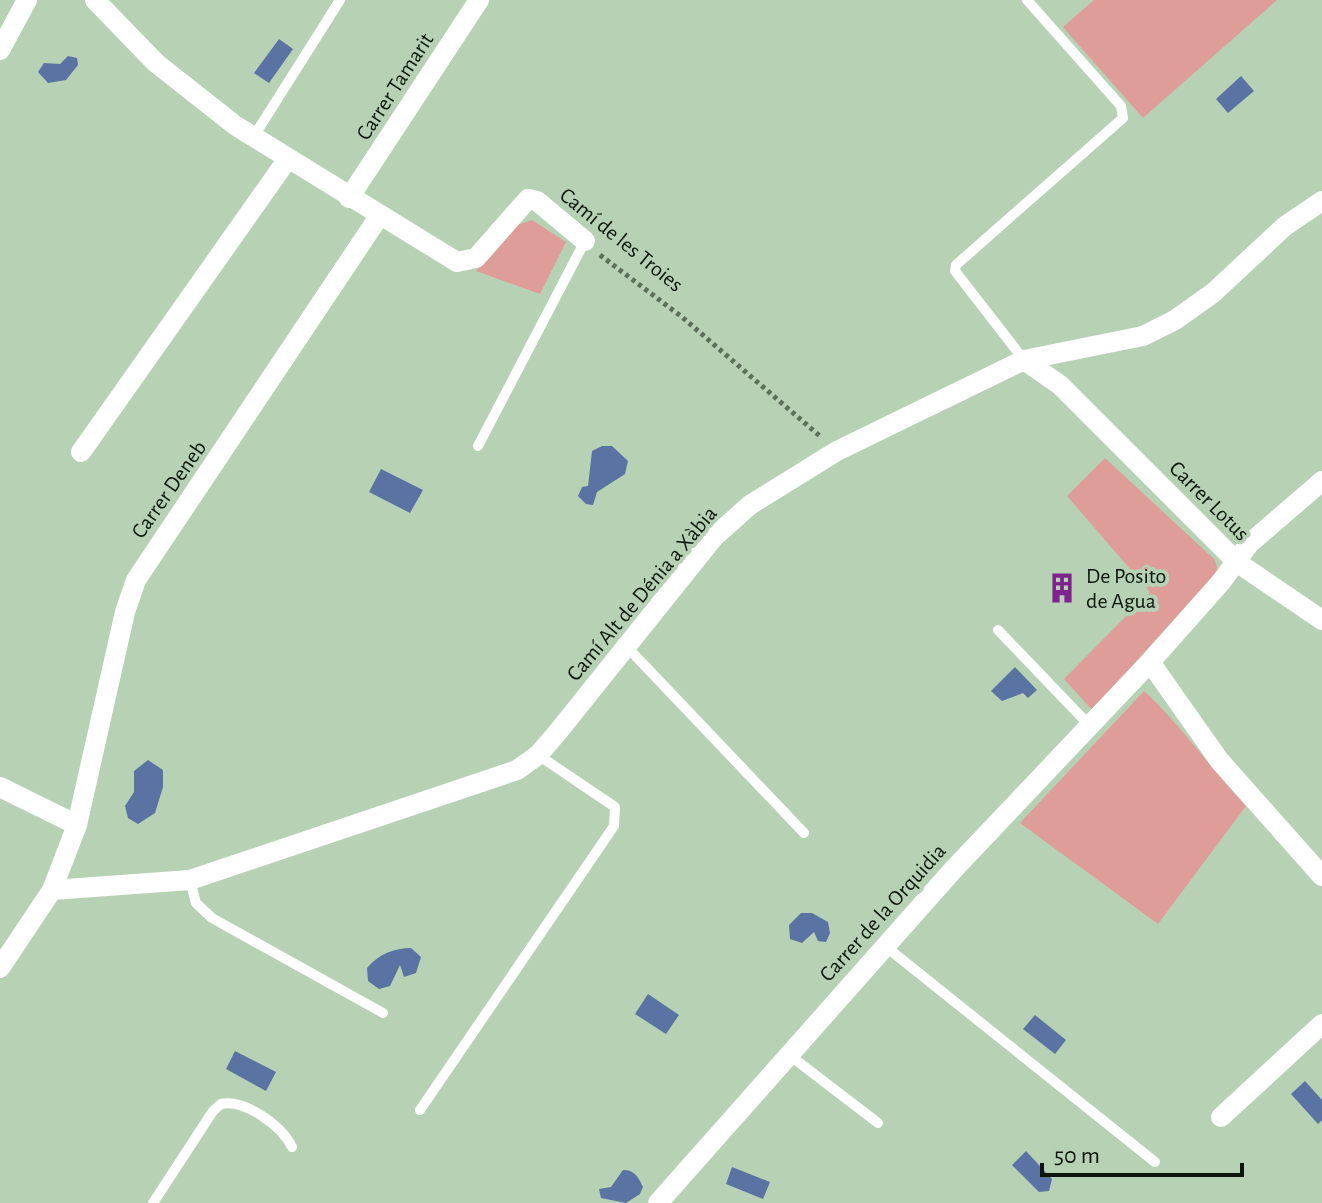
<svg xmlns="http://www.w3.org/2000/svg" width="1322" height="1203" font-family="'Alegreya Sans',sans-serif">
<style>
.green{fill:#df9d9a}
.water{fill:#5a73a3}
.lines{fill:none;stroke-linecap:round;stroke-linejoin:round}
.path{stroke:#5c6f5b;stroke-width:5;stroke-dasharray:4 4;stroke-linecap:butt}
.lane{stroke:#fff;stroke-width:10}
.street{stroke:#fff;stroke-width:20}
.labels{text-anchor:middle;stroke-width:8;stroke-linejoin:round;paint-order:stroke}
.street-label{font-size:22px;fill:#0c160b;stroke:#b6d1b4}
.poi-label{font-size:22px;fill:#0c160b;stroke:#b6d1b4;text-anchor:start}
</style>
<rect width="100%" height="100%" fill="#b6d1b4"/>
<path class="green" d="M 1094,0 L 1277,0 L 1143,118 L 1063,27 Z
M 532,220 L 566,242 L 540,294 L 476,271 L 517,225 Z
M 1105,458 L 1215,560 L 1218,571 L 1092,710 L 1064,679 L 1150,592 L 1067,496 Z
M 1144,691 C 1181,725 1211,769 1246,806 L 1158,924 L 1020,823 Z"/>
<path class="water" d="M 279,39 L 293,49 L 269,83 L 254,73 Z
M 68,56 L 77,58 L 78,65 L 66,80 L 48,83 L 38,72 L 44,63 L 60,64 Z
M 1241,76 L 1254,91 L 1228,113 L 1216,99 Z
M 602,446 L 612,446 L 628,461 L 625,474 L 597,492 L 593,505 L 586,504 L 578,496 L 582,487 L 588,486 L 592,451 Z
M 381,469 L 423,490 L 410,513 L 369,492 Z
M 1015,667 L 1037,690 L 1028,698 L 1023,693 L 1002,701 L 991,691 Z
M 148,760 L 163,770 L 163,787 L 155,813 L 138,824 L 128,818 L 125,806 L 134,792 L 134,771 Z
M 801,913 L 812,913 L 828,922 L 830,933 L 826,942 L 818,941 L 814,932 L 802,943 L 790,939 L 789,925 Z
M 411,948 L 421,957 L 416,973 L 404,977 L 400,965 L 390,986 L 379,989 L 368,981 L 367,968 C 379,954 394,948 411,948 Z
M 648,994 L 679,1015 L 666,1034 L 635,1014 Z
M 1035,1015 L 1066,1040 L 1055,1054 L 1023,1029 Z
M 235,1051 L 276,1072 L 266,1091 L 226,1069 Z
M 1305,1081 L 1322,1100 L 1322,1120 L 1318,1124 L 1291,1094 Z
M 1026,1151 L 1052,1179 L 1049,1191 L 1039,1192 L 1012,1165 Z
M 732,1167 L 770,1182 L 763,1199 L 726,1184 Z
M 623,1170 C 634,1169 639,1178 643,1187 L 640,1194 L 626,1203 L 601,1198 L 599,1189 L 611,1187 Z"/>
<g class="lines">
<path class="path" d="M 600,255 L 682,317 L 821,437"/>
<path class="lane" d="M 254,136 L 340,0
M 1024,360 L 955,271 L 956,265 L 1123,118 L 1121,106 L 1027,0
M 478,446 L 585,241
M 998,630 L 1090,726
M 628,648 L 804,833
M 190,880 L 196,903 L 212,918 L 383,1013
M 885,946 L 1155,1162
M 788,1054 L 878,1123
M 420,1110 L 614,826 L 615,807 L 538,755
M 153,1203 L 213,1111 L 221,1104 C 245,1099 282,1126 292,1147"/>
<path class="street" d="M 95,0 L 156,63 L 236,126 L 457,262 L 476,258 L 528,199 L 537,201 L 585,241
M 0,50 L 27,0
M 349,198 L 479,0
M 1024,360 L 1060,385 L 1238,563 L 1322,620
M 81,452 L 287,160
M 1150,662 L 1219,760 L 1322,876
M 0,787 L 77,825
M 52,890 L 77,825 L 125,612 L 136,580 L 380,215
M 0,968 L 52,890 L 190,880 L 517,770 L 538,755 L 557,733 L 714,537 L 750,505 L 837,451 L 1024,360 L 1143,336 L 1175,320 L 1213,293 L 1285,226 L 1322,201
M 1221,1117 L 1322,1024
M 658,1203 L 953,870 L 1150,662 L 1221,582 L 1249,544 L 1322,481"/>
</g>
<defs>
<g id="building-bare" transform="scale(2.4)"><path d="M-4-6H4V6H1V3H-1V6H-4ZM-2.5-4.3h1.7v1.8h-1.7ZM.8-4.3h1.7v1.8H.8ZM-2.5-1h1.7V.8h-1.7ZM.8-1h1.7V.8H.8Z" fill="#81238f" stroke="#b6d1b4" stroke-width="2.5" paint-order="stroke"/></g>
</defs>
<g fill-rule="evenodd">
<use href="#building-bare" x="1062" y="588"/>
</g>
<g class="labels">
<g class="street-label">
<text transform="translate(394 86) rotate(-57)" y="8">Carrer Tamarit</text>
<text transform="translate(622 239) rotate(39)" y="8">Camí de les Troies</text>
<text transform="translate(168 489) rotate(-55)" y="8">Carrer Deneb</text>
<text transform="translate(1210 500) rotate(45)" y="8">Carrer Lotus</text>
<text transform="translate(641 593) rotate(-50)" y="8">Camí Alt de Dénia a Xàbia</text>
<text transform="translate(882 912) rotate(-48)" y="8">Carrer de la Orquidia</text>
</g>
<g class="poi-label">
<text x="1086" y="583">De Posito<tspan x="1086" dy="25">de Agua</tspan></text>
</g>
</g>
<path d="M1042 1163v12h200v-12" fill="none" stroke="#0c160b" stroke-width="4"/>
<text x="1054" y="1163" font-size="24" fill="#0c160b" stroke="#b6d1b4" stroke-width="6" paint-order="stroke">50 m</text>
</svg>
